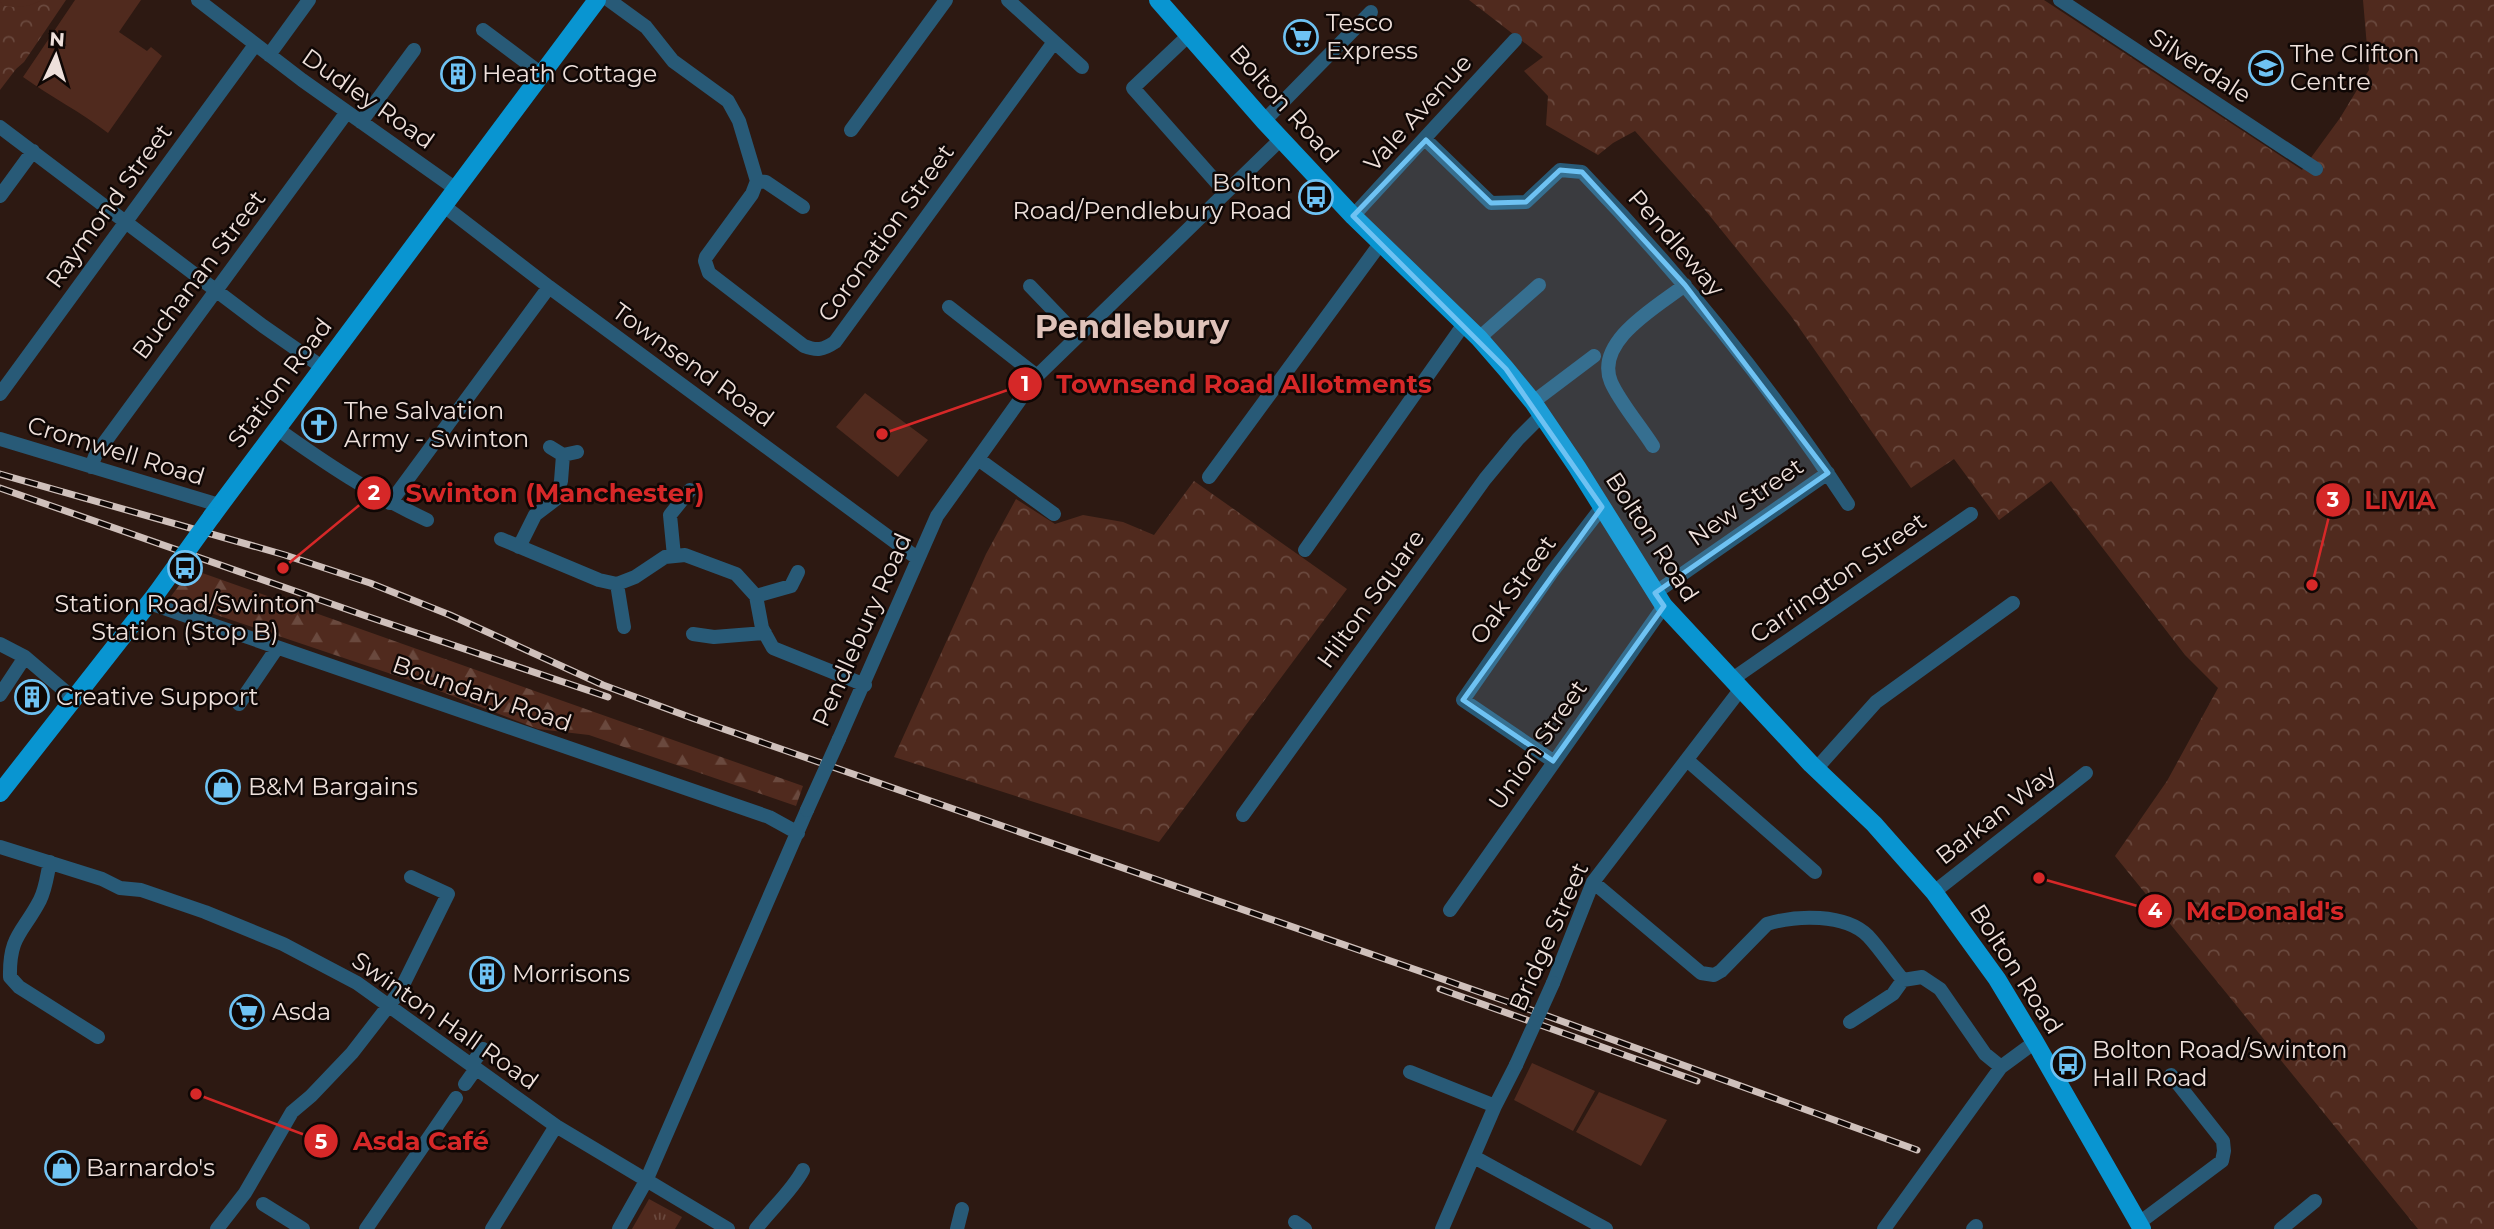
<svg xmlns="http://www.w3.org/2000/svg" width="2494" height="1229" font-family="Montserrat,sans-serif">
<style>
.grass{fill:url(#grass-tufts)}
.forest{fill:url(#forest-firs)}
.park{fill:url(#park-crowns)}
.garden{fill:#502a1e}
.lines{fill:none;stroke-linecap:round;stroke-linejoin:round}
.minor{stroke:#285a77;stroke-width:14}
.major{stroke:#0995d1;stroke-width:18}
.rail-casing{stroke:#cfc0bb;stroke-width:7}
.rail{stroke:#0f0705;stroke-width:4.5;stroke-dasharray:13;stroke-linecap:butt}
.minor-bridge{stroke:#285a77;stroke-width:14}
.major-bridge{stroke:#0995d1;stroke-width:18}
.marked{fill:#6ec2f3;fill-opacity:0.2;stroke:#6ec2f3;stroke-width:5;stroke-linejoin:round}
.labels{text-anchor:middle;stroke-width:5;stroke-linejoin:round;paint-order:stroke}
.poi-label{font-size:24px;fill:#eee0db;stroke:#0f0705;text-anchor:start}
.street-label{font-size:24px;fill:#eee0db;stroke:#0f0705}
.district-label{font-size:32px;font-weight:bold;fill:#dfc2b9;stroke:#0f0705}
.leader{fill:none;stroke:#d62828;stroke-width:2.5}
.callout-dot{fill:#d62828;stroke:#0f0705;stroke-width:2.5}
.mark-label{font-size:21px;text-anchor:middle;font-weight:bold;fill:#fff}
.callout-label{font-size:26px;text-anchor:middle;font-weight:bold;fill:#d62828;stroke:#0f0705;stroke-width:5;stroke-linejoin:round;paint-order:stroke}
</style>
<defs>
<pattern id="grass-tufts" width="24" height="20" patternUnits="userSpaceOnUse" patternTransform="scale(1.75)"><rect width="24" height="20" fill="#502a1e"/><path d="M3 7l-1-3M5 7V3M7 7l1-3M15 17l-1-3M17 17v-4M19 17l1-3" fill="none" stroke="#6a493e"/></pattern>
<pattern id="forest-firs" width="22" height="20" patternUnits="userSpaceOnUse" patternTransform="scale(1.75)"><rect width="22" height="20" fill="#502a1e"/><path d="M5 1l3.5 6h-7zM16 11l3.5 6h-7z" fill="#6a493e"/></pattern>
<pattern id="park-crowns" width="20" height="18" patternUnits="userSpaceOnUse" patternTransform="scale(1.75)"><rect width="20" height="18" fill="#502a1e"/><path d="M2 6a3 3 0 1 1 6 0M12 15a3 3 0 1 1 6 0" fill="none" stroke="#6a493e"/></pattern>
</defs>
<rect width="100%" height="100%" fill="#2d1912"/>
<path class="grass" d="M 649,1199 L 682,1217 L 675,1229 L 632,1229 Z"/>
<path class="forest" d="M 191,569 L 803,786 L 796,806 L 589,735 L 538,729 L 424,685 L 169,599 Z"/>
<path class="park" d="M 0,0 L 66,0 L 24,62 L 16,69 L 0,90 Z
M 1469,0 L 2044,0 L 2302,170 L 2340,118 L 2369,70 L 2363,0 L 2494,0 L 2494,1229 L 2418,1229 L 2115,856 L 2167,781 L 2218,688 L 2185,655 L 2051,481 L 1999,520 L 1954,459 L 1911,488 L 1791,316 L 1701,205 L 1635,131 L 1613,143 L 1598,155 L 1546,125 L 1548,96 L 1524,71 L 1543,57 Z
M 1194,481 L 1347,589 L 1159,842 L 894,757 L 986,554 L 1016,499 L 1055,524 L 1083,515 L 1123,522 L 1154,535 Z"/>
<path class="garden" d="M 0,0 L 42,0 C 29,7 17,9 2,5 Z
M 75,0 L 141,0 L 119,32 L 147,51 L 151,47 L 162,56 L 108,133 C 81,112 51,97 23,77 Z
M 865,393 L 928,440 L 898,477 L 836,427 Z
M 1532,1063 L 1595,1091 L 1573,1131 L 1514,1100 Z
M 1599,1092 L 1667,1120 L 1641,1166 L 1576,1132 Z"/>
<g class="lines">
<path class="minor" d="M 198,0 L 302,80 L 456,189
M 609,0 L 646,27 L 673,61 L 728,101 L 739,121 L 757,181
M 1008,0 L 1082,67
M 2060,0 L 2316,169
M 483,30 L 543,75
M 1189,35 L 1133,88 L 1225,192
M 269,55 L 309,0
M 1264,121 L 1371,12
M 361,122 L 414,50
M 0,127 L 263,326 L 322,367
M 851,130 L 946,0
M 1426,140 L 1491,203 L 1526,202 L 1560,170 L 1582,172 C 1680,274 1770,385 1848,504
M 757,181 L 752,194 L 706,257 L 705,261 L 709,273 L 804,346 C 817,351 823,350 835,342 L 1054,42
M 757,181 L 766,182 L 803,207
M 0,196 L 33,151
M 444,206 L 549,287 L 917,558
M 1353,216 L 1515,40
M 1030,286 L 1077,335
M 949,307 L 1037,376
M 1479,338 L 1539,285
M 0,394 L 255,45
M 1533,402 L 1594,356
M 276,428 C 325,463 373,495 427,520
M 0,439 L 219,505
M 1653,446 C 1641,427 1619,401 1611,382 C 1594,341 1658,306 1685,285
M 563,455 L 577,452
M 978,459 L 1054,514
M 91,467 L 96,454 L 347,112
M 1209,477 L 1380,244
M 390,503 L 549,287
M 501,539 L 599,580 L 617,584 L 635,577 L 665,557 L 685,555 L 736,574 L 756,596 L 762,628 L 773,648 L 865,685
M 519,547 L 535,515 L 556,499 L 561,481 L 563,455 L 550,447
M 1305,550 L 1464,324
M 674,556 L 670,515 L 690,490
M 617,584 L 624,627
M 1655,593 L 1828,473
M 756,596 L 791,586 L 798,572
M 149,603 L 769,817 L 798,833
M 693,634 L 714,637 L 765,633
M 0,644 L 25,657 L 73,698
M 1731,680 L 1971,514
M 0,695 L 25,657
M 239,704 L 277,648
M 839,739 L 937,516 L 1037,376 L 1281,139
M 1687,760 L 1815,872
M 1553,761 L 1463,700 L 1552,572 L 1602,507
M 1816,769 L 1876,702 L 2013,603
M 1243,815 L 1485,479 L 1518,439 L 1542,415
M 0,847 L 102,879 L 120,888 L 141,890 L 205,912 L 283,944 L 357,983 L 556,1126 L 728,1229
M 50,862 C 47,875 46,888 40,900 C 23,933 9,935 10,977 L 19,987 L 98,1037
M 1593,882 L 1701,973 L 1714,975 L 1721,971 L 1767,924 C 1796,915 1845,913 1868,936 C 1881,950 1891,966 1903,980 L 1922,977 L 1940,989 L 1985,1054 L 2001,1067
M 1934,892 L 2086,773
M 1450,910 L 1664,606
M 1553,983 L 1593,882 L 1740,690
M 1850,1022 L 1893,994 L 1903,980
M 471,1065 L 483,1049
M 1410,1072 L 1495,1106
M 465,1084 L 475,1070
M 1474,1157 L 1606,1229
M 263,1204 L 303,1229
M 1295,1222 L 1305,1229
M 2139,1223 L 2222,1161 L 2224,1151 L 2223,1141 L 2171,1075
M 217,1229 L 245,1193 L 292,1112 L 311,1096 L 352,1053 L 400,991 L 448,894 L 411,877
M 366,1229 L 456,1098
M 492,1229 L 556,1126
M 619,1229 L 646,1181 L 807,810
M 756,1229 C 771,1209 792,1191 803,1170
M 957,1229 L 962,1209
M 1442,1229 L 1495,1106 L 1516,1065
M 1884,1229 L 2001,1067 L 2035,1042
M 1973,1229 L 1976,1226
M 2281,1229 L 2315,1201"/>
<path class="major" d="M 1158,0 L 1264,121 L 1353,216 L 1479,338 L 1506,369 L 1533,402 L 1577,467 L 1664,606 L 1811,764 L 1874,824 L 1934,892 L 1997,979 L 2035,1042 L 2142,1229
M 212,516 L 597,0
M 0,793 L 156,594"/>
<g class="rail-casing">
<path id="rail" d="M 0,474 L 285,555 L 370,583 L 450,615 L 603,685 L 692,718 L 1517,1005 L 1917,1150
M 0,488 L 366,616 L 608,697
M 1440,989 L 1697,1081"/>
</g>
<use href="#rail" class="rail"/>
<path class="minor-bridge" d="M 807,810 L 839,739
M 1516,1065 L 1553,983"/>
<path class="major-bridge" d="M 156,594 L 212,516"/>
</g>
<path class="marked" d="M 1426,140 L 1491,203 L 1526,202 L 1560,170 L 1582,172 L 1685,285 L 1828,473 L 1655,593 L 1664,606 L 1553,761 L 1463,700 L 1602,507 L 1506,369 L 1353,216 Z"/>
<defs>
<g id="supermarket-ring" transform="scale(1.75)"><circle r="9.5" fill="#0f0705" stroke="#6ec2f3" stroke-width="1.5"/><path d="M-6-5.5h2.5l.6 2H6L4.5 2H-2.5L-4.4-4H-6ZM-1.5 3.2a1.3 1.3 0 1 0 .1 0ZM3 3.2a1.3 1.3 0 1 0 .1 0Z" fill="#6ec2f3"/></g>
<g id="school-ring" transform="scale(1.75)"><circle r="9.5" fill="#0f0705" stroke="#6ec2f3" stroke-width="1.5"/><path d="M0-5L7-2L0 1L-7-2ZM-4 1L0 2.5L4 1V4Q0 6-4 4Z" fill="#6ec2f3"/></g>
<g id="building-ring" transform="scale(1.75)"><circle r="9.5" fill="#0f0705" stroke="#6ec2f3" stroke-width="1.5"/><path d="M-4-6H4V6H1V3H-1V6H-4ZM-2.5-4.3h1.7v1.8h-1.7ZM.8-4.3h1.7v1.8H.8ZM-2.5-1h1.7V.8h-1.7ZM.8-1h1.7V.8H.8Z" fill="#6ec2f3"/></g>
<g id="bus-ring" transform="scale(1.75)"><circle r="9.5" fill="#0f0705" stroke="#6ec2f3" stroke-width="1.5"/><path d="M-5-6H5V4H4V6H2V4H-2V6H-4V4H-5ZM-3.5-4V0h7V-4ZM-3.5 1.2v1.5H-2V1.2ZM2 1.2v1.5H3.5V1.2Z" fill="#6ec2f3"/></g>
<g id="church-ring" transform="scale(1.75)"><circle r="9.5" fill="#0f0705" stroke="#6ec2f3" stroke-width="1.5"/><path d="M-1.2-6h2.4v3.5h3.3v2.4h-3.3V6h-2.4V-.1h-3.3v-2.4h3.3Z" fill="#6ec2f3"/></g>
<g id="shop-ring" transform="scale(1.75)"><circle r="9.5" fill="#0f0705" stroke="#6ec2f3" stroke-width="1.5"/><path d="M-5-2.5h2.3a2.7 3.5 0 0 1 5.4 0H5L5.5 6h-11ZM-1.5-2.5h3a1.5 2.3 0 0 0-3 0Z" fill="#6ec2f3"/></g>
</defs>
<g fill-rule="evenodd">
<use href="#supermarket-ring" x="1301" y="37"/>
<use href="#school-ring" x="2266" y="68"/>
<use href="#building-ring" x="458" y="74"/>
<use href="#bus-ring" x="1316" y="197"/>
<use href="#church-ring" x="319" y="425"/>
<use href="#bus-ring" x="185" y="568"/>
<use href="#building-ring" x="32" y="697"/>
<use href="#shop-ring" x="223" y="787"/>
<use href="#building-ring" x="487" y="974"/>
<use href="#supermarket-ring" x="247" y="1012"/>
<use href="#bus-ring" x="2068" y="1064"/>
<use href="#shop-ring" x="62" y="1168"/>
</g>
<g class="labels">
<g class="poi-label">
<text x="1326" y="31">Tesco<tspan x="1326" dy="28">Express</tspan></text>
<text x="2290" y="62">The Clifton<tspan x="2290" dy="28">Centre</tspan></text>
<text x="482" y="82">Heath Cottage</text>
<text x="1292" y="191" text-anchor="end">Bolton<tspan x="1292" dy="28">Road/Pendlebury Road</tspan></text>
<text x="344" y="419">The Salvation<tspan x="344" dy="28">Army - Swinton</tspan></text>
<text x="185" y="612" text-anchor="middle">Station Road/Swinton<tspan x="185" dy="28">Station (Stop B)</tspan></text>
<text x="56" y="705">Creative Support</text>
<text x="248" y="795">B&amp;M Bargains</text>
<text x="512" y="982">Morrisons</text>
<text x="272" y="1020">Asda</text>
<text x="2092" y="1058">Bolton Road/Swinton<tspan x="2092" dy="28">Hall Road</tspan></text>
<text x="86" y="1176">Barnardo's</text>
</g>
<g class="street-label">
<text transform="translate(2200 66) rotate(33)" y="8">Silverdale</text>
<text transform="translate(368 99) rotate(35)" y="8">Dudley Road</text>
<text transform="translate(1284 104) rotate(48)" y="8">Bolton Road</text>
<text transform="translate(1418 113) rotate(-48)" y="8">Vale Avenue</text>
<text transform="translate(109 206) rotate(-54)" y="8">Raymond Street</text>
<text transform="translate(886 233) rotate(-54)" y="8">Coronation Street</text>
<text transform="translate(1676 243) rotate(49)" y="8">Pendleway</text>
<text transform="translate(199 275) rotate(-53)" y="8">Buchanan Street</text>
<text transform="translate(693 365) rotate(36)" y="8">Townsend Road</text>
<text transform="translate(280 383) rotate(-53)" y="8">Station Road</text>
<text transform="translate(116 451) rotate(17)" y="8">Cromwell Road</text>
<text transform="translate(1746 502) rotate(-35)" y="8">New Street</text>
<text transform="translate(1652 537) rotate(57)" y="8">Bolton Road</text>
<text transform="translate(1838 578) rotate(-35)" y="8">Carrington Street</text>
<text transform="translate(1513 590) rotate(-54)" y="8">Oak Street</text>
<text transform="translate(1371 599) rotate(-54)" y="8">Hilton Square</text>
<text transform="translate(862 630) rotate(-66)" y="8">Pendlebury Road</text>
<text transform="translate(482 694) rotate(19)" y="8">Boundary Road</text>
<text transform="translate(1538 745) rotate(-55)" y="8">Union Street</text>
<text transform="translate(1996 815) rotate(-38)" y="8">Barkan Way</text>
<text transform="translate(1549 937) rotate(-66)" y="8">Bridge Street</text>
<text transform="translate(2016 969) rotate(57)" y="8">Bolton Road</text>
<text transform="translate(445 1021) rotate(35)" y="8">Swinton Hall Road</text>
</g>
<g class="district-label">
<text x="1132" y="338">Pendlebury</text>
</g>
</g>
<path class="leader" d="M882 434L1025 384M283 568L374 493M2312 585L2333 500M2039 878L2155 911M196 1094L321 1141"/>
<g class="callout-dot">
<circle cx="882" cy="434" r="7"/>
<circle cx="283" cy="568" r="7"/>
<circle cx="2312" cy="585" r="7"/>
<circle cx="2039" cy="878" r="7"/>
<circle cx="196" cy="1094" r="7"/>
<circle cx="1025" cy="384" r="18"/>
<circle cx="374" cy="493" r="18"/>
<circle cx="2333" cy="500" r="18"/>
<circle cx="2155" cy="911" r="18"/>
<circle cx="321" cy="1141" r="18"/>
</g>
<g class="mark-label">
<text x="1025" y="391">1</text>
<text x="374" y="500">2</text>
<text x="2333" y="507">3</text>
<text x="2155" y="918">4</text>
<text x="321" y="1149">5</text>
</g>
<g class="callout-label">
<text x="1244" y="393">Townsend Road Allotments</text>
<text x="555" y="502">Swinton (Manchester)</text>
<text x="2400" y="509">LIVIA</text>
<text x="2265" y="920">McDonald's</text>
<text x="421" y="1150">Asda Café</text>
</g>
<g transform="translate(56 56) rotate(4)" stroke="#0f0705" stroke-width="5" paint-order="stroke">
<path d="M0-5L12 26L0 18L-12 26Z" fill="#eee0db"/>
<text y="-10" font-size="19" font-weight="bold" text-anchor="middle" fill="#eee0db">N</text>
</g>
</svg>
